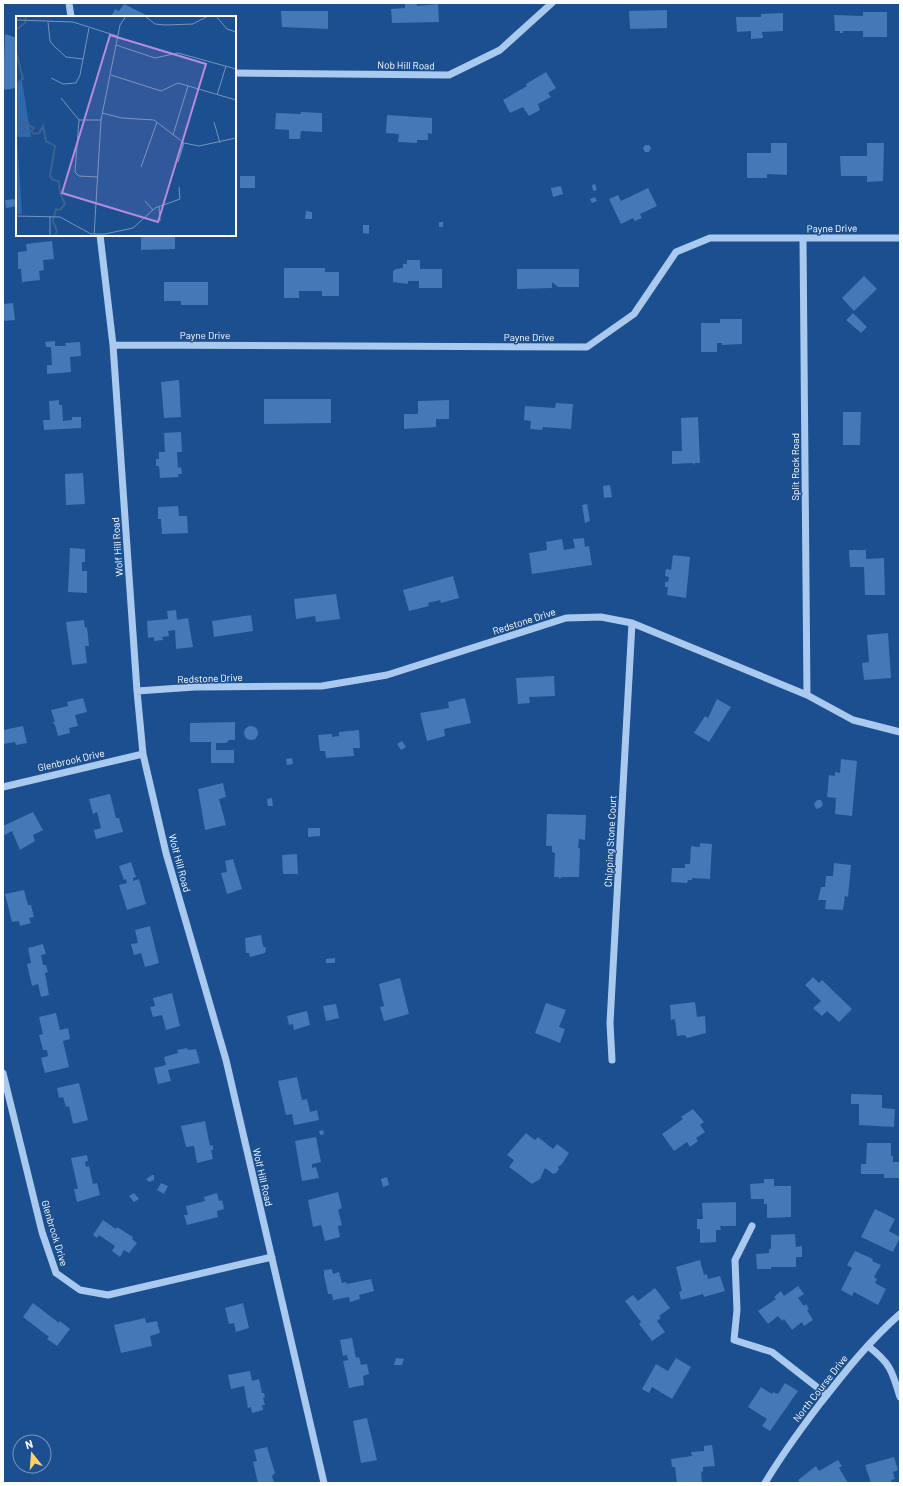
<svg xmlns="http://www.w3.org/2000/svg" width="903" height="1486" font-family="Barlow,sans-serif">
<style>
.building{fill:#4478b7}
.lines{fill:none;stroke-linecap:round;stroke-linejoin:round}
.minor{stroke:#a9c9ee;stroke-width:7}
.labels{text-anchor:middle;stroke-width:3;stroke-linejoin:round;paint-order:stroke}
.street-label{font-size:10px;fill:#fff;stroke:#1b4f8f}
.inset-river{fill:none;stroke:#3c6290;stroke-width:2}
.inset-road{fill:none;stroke:#7695bc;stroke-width:1}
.view{fill:#b68bdc;fill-opacity:0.15;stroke:#b68bdc;stroke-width:2}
.inset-edge{fill:none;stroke:#fff;stroke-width:2}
</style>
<rect width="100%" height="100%" fill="#1b4f8f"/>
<path class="building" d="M 405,3 L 417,3 L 417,6 L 438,4 L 439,22 L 392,23 L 391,9 L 405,8 Z
M 124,4 L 150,17 L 111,17 L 115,9 L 119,11 Z
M 667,10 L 667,28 L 630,29 L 629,11 Z
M 281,11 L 328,11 L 328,29 L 282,27 Z
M 863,12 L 887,12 L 887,37 L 863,37 L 863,31 L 843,31 L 843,33 L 840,33 L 840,31 L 835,31 L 834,15 L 863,16 Z
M 783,13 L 783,31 L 762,32 L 763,38 L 751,39 L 751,31 L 737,32 L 736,17 L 761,17 L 761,14 Z
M 5,34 L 17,38 L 15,57 L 17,88 L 3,90 Z
M 546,72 L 556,88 L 548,93 L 551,97 L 538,104 L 540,110 L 529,116 L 523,107 L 510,113 L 503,100 L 527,86 L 526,84 Z
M 301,112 L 322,113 L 322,132 L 301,131 L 300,139 L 289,139 L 289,130 L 275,129 L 276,113 L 301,114 Z
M 387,115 L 432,118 L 432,134 L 428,133 L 428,140 L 417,140 L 417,143 L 398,142 L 399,134 L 386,133 Z
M 771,143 L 787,143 L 787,175 L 767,174 L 767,178 L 747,178 L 747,153 L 771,153 Z
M 867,143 L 884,143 L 883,181 L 867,182 L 867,176 L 841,176 L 840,156 L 867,156 Z
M 645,145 L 649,145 L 651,148 L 649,152 L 645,152 L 643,148 Z
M 240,176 L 255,176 L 255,188 L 240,188 Z
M 595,184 L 597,190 L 593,191 L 592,185 Z
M 561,186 L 563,194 L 553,197 L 551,188 Z
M 648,188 L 657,206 L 640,214 L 642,218 L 635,221 L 633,218 L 621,224 L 609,199 L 618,195 L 621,201 Z
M 595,197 L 597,201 L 592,203 L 590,199 Z
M 17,199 L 17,206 L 6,208 L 5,200 Z
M 306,211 L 312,212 L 312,219 L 305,219 Z
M 439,222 L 443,222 L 443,227 L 439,227 Z
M 363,225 L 369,225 L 369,234 L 363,233 Z
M 141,235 L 175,235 L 175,249 L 141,250 Z
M 52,241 L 54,259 L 43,260 L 44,270 L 39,271 L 40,280 L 22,282 L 21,269 L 18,269 L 18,252 L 27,251 L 26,244 Z
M 407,260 L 420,260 L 420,269 L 442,269 L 442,288 L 419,288 L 419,281 L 408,281 L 408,284 L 393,282 L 393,271 L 396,269 L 403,268 L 403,264 L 407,264 Z
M 284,268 L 325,268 L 325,272 L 339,272 L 339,296 L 322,296 L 322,291 L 299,291 L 299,298 L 284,298 Z
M 517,269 L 579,269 L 579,287 L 558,287 L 552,282 L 552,288 L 517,289 Z
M 864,276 L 877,289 L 854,311 L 842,298 Z
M 164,282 L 208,282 L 208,305 L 181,305 L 181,301 L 164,301 Z
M 13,303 L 15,320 L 3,321 L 3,304 Z
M 853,313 L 867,327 L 861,333 L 846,320 Z
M 720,319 L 742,319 L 742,344 L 722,345 L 722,343 L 717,343 L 717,352 L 701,352 L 701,323 L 720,323 Z
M 55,341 L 55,346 L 66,346 L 65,343 L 80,342 L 81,356 L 70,357 L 71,372 L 47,374 L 47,365 L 52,365 L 51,347 L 46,347 L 45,342 Z
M 179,380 L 181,417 L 164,418 L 161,382 Z
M 264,399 L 331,399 L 331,423 L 264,424 Z
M 59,400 L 59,405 L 62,405 L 63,421 L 72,420 L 72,417 L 81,417 L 81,428 L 44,430 L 43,420 L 50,420 L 49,401 Z
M 449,400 L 449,419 L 436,419 L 436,427 L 404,429 L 404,414 L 418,414 L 418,401 Z
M 556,403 L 573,404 L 571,429 L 543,427 L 542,430 L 530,429 L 531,421 L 524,420 L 525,406 L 555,408 Z
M 843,412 L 861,412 L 860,445 L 843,445 Z
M 698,417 L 700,463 L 695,463 L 695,465 L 693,463 L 672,464 L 672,451 L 682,451 L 681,418 Z
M 181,432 L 182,452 L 177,452 L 178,468 L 181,467 L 182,474 L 178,474 L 179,477 L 160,478 L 159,466 L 156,466 L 156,459 L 159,459 L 159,452 L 165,452 L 164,433 Z
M 83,473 L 85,504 L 66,505 L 65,474 Z
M 610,485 L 612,497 L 604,498 L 603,486 Z
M 587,504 L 590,521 L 585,523 L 582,505 Z
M 178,506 L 179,516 L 187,516 L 188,533 L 162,534 L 161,519 L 158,519 L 158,507 Z
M 584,538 L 585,547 L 589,546 L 592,565 L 532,574 L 529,553 L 547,550 L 546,542 L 562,539 L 564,550 L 575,548 L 573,539 Z
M 70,548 L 85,549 L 85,562 L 82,562 L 82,571 L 87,571 L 87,593 L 68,592 Z
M 849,550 L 866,550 L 866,559 L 884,558 L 885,595 L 865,595 L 864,567 L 850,567 Z
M 673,555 L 690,557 L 686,598 L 667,595 L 668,587 L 665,587 L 665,582 L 668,582 L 669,577 L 665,576 L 666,569 L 671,570 Z
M 453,576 L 459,598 L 441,603 L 440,600 L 428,603 L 429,606 L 409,611 L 403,590 Z
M 336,594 L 340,619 L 316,622 L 315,616 L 296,619 L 294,599 Z
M 176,610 L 177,620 L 188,618 L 193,647 L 176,649 L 175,630 L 168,631 L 169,636 L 162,637 L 163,640 L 154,641 L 154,637 L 148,638 L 147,621 L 168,619 L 167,611 Z
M 251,615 L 253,631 L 214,637 L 212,621 Z
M 84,620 L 85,628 L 87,627 L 89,646 L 85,646 L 87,663 L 72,665 L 66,622 Z
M 888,633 L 891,678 L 864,680 L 862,663 L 869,662 L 867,635 Z
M 554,676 L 555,696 L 529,697 L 530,703 L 518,704 L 516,678 Z
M 83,698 L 87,712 L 75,715 L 78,726 L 69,728 L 70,733 L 58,736 L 55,725 L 52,722 L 55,722 L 51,710 L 68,706 L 67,702 Z
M 465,698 L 471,723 L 444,729 L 445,736 L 427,741 L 420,713 L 449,708 L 448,702 Z
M 717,699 L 731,707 L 709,742 L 694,733 L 705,716 L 708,718 Z
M 235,722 L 235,740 L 229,740 L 226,743 L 216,743 L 216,750 L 234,750 L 234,763 L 211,763 L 211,742 L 190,742 L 190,723 Z
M 23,726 L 27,743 L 16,745 L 15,742 L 3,744 L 3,730 Z
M244 733a7 7 0 1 1 14 0a7 7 0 1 1-14 0Z
M 359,730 L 360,748 L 353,748 L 354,756 L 326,758 L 325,751 L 320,751 L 318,735 L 332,734 L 332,737 L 339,736 L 339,732 Z
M 402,741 L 406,747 L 401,750 L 397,744 Z
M 292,758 L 293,764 L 287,765 L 286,759 Z
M 841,759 L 857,761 L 852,816 L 835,814 L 836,798 L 827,797 L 829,775 L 835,776 L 835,772 L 840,773 Z
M 223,783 L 226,797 L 219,799 L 226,825 L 205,830 L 198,789 Z
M 110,794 L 116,818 L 119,818 L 123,832 L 96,839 L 94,830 L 101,828 L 97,812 L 93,814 L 89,799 Z
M 272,798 L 273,806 L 268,806 L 267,799 Z
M 817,800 L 821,800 L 823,805 L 820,808 L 816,809 L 814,804 Z
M 33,812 L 43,830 L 33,835 L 35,841 L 20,850 L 12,831 L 3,836 L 3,826 Z
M 547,814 L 586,815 L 585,840 L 579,839 L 578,848 L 580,848 L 579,877 L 562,877 L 559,879 L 559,877 L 554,877 L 555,853 L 552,852 L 552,846 L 546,846 Z
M 308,828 L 320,828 L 320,836 L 308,837 Z
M 700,843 L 712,844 L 710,879 L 692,878 L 692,880 L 688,880 L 687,883 L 671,882 L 672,868 L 685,868 L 685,864 L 690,864 L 691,846 L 700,847 Z
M 297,854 L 298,874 L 283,874 L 282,855 Z
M 233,859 L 242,889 L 227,894 L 221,873 L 227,872 L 225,861 Z
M 131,862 L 136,877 L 133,878 L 133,881 L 139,879 L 146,904 L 127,910 L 119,885 L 127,883 L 126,879 L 124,880 L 119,866 Z
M 834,863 L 851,865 L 848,897 L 845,896 L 843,910 L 825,909 L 826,900 L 818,900 L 821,887 L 825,887 L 826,876 L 833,876 Z
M 24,890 L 28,905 L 31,905 L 34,917 L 29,918 L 31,923 L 20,926 L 19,921 L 12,922 L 5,894 Z
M 150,926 L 159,963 L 145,967 L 141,953 L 134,955 L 131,944 L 138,943 L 135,930 Z
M 261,935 L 263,946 L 266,948 L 265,953 L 250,957 L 249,953 L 246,953 L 245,938 Z
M 43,944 L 46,954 L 41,955 L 43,965 L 46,965 L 48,972 L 45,973 L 49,995 L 41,997 L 38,984 L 32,986 L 27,964 L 31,963 L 28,948 Z
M 335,958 L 335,963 L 326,963 L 326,959 Z
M 813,977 L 819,983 L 822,980 L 852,1009 L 839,1022 L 827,1011 L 822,1016 L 813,1008 L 821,1001 L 805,985 Z
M 400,978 L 409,1014 L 384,1021 L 380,1007 L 384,1006 L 379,984 Z
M 172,993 L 180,1026 L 166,1030 L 162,1015 L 153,1017 L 150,1007 L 155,1006 L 153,998 Z
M 695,1002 L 697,1017 L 705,1016 L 706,1033 L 687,1038 L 685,1035 L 677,1036 L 675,1019 L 671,1020 L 670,1005 Z
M 546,1003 L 566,1010 L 559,1027 L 565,1029 L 560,1043 L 535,1033 Z
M 336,1004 L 339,1018 L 326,1021 L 323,1006 Z
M 307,1011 L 310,1025 L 294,1030 L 293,1024 L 289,1025 L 287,1016 Z
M 56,1013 L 60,1030 L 68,1028 L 70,1039 L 63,1041 L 69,1067 L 45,1073 L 41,1058 L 48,1056 L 47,1050 L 43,1050 L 39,1035 L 43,1034 L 39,1017 Z
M 187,1048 L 188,1050 L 196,1049 L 200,1063 L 168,1070 L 171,1081 L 158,1084 L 154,1068 L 166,1065 L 164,1057 L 178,1053 L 177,1050 Z
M 297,1077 L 302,1100 L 307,1099 L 310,1112 L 317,1110 L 319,1120 L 294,1125 L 292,1114 L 286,1115 L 278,1081 Z
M 79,1083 L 88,1120 L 73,1124 L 69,1106 L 66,1107 L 63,1097 L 59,1098 L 57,1088 Z
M 851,1094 L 882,1095 L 882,1108 L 895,1109 L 894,1127 L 859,1125 L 859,1104 L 851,1104 Z
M 693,1109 L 704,1122 L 700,1125 L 705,1132 L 696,1138 L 698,1141 L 690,1147 L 687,1142 L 674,1151 L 662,1134 L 683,1119 L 681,1117 Z
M 205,1121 L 210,1146 L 213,1145 L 213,1150 L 211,1150 L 213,1159 L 197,1163 L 194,1146 L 186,1147 L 181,1126 Z
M 323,1130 L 324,1134 L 320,1135 L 319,1131 Z
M 526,1133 L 535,1140 L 538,1137 L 553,1149 L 557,1144 L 569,1153 L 562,1164 L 558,1167 L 559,1169 L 556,1173 L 553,1174 L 545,1168 L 540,1179 L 532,1184 L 509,1167 L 514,1160 L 507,1155 Z
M 316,1137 L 321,1162 L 312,1164 L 312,1168 L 316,1167 L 319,1178 L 302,1181 L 295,1141 Z
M 867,1143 L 891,1143 L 891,1156 L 893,1156 L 893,1162 L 900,1162 L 900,1178 L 884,1178 L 884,1174 L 861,1174 L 861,1164 L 866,1164 Z
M 87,1155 L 88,1161 L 85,1162 L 86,1167 L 89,1166 L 93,1184 L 97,1183 L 100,1195 L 77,1202 L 74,1189 L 78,1189 L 71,1158 Z
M 152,1175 L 154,1175 L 154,1180 L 149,1182 L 146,1179 Z
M 387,1177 L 389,1185 L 383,1187 L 381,1179 Z
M 764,1179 L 774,1179 L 774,1186 L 791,1186 L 791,1217 L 767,1218 L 767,1204 L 764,1204 L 764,1199 L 751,1199 L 750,1184 L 764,1183 Z
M 161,1183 L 168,1186 L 164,1194 L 157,1190 Z
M 338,1192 L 342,1208 L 338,1210 L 342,1225 L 338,1226 L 340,1237 L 325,1241 L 321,1225 L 313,1227 L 308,1200 Z
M 134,1193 L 139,1199 L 134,1202 L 129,1196 Z
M 217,1193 L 219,1201 L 222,1200 L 224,1209 L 217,1211 L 218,1217 L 187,1225 L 184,1215 L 188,1215 L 186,1206 L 205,1201 L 204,1197 Z
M 736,1202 L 736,1226 L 720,1226 L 721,1230 L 716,1230 L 716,1242 L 700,1243 L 700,1229 L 697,1229 L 697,1219 L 703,1219 L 702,1203 Z
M 875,1209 L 895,1219 L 889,1231 L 900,1237 L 893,1252 L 861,1237 Z
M 103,1220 L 116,1229 L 117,1227 L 133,1237 L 132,1239 L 137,1243 L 129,1253 L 124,1250 L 120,1257 L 112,1251 L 115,1246 L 99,1235 L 97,1238 L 93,1235 Z
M 795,1234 L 796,1247 L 802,1246 L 802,1257 L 796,1257 L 796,1267 L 771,1267 L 771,1269 L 757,1269 L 756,1254 L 769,1253 L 769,1249 L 771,1249 L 771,1235 Z
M 855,1251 L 873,1259 L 872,1261 L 881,1265 L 874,1277 L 877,1279 L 875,1283 L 886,1289 L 878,1305 L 854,1292 L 852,1296 L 841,1290 L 852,1268 L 847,1265 Z
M 700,1260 L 704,1275 L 707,1274 L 708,1279 L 720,1276 L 725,1291 L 704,1297 L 703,1294 L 681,1300 L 679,1292 L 682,1291 L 676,1267 Z
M 332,1269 L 333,1274 L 339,1272 L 342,1283 L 346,1282 L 347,1284 L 371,1279 L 374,1291 L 359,1295 L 360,1299 L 350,1302 L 349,1297 L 333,1300 L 332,1294 L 328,1294 L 324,1275 L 324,1270 Z
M 798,1286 L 804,1294 L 798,1298 L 804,1306 L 806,1304 L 809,1309 L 807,1310 L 813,1320 L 804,1326 L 802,1322 L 792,1330 L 784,1319 L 782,1321 L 778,1316 L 768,1324 L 758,1311 L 776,1299 L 774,1297 L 781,1291 L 784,1296 Z
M 655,1288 L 670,1308 L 659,1316 L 661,1318 L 657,1321 L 665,1332 L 652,1341 L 639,1324 L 641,1322 L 625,1301 L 633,1295 L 638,1301 Z
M 33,1303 L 59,1323 L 60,1321 L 70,1329 L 57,1346 L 47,1339 L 49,1337 L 23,1317 Z
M 243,1303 L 249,1328 L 236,1332 L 234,1323 L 229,1324 L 225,1308 Z
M 145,1318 L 146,1323 L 157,1321 L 160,1333 L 150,1336 L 152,1346 L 121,1353 L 114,1325 Z
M 352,1338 L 356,1358 L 359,1357 L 361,1365 L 367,1364 L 369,1374 L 363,1376 L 364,1385 L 349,1388 L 343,1361 L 348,1360 L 347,1355 L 343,1356 L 340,1340 Z
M 396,1358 L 404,1359 L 402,1365 L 394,1365 Z
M 676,1358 L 691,1367 L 672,1399 L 652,1387 L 649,1393 L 642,1389 L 656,1364 L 668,1371 Z
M 250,1371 L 252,1381 L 259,1379 L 262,1393 L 264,1393 L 265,1397 L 263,1398 L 265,1405 L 262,1405 L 263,1410 L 252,1413 L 251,1407 L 248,1408 L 244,1386 L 231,1389 L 228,1375 Z
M 785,1383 L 798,1391 L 770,1431 L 762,1426 L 767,1419 L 748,1407 L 761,1387 L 772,1394 L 773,1392 L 778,1394 Z
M 367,1418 L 377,1460 L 361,1463 L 353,1421 Z
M 712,1445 L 715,1466 L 703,1467 L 703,1471 L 701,1473 L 702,1483 L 677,1483 L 675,1467 L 672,1467 L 671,1459 L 692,1456 L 691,1452 L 704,1451 L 704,1446 Z
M 267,1447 L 275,1473 L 272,1476 L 274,1482 L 258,1483 L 253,1462 L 257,1461 L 254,1450 Z
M 894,1457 L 898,1470 L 893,1472 L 895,1479 L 891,1480 L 892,1483 L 871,1483 L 865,1465 Z
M 838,1460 L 842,1466 L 839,1468 L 848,1483 L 800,1483 L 798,1480 L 816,1466 L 819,1471 Z"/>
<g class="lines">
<path class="minor" d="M 69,3 L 71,17
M 235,73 L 449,75 L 500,50 L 552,3
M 100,235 L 113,345 L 137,691 L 143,754 L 166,853 L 226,1060 L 324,1483
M 803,239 L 807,695
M 113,345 L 587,347 L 634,314 L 676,252 L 710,238 L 900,238
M 137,691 L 195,687 L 322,686 L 387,675 L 566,618 L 601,617 L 632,623 L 807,695 L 853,720 L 900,732
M 3,787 L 143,754
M 612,1060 L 610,1023 L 632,623
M 3,1073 L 42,1232 L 56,1273 L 80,1290 L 108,1295 L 272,1257
M 752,1226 L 735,1260 L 737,1310 L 734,1340 L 772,1352 L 827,1395
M 868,1346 C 890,1363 892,1370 900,1397
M 765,1483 C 781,1456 800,1430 819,1405 C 844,1373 869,1341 900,1314"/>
</g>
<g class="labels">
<g class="street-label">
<text transform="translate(406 65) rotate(1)" y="4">Nob Hill Road</text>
<text transform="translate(832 228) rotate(-1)" y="4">Payne Drive</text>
<text x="205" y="339">Payne Drive</text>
<text x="529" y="341">Payne Drive</text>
<text transform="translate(795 467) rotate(-90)" y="4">Split Rock Road</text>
<text transform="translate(117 547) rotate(-94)" y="4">Wolf Hill Road</text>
<text transform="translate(524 621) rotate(-18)" y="4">Redstone Drive</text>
<text transform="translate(210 678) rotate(-2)" y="4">Redstone Drive</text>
<text transform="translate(71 760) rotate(-13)" y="4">Glenbrook Drive</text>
<text transform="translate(610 841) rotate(-87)" y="4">Chipping Stone Court</text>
<text transform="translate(180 863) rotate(75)" y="4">Wolf Hill Road</text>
<text transform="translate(263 1177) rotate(77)" y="4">Wolf Hill Road</text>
<text transform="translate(55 1233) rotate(73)" y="4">Glenbrook Drive</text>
<text transform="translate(820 1388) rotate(-52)" y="4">North Course Drive</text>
</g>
</g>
<g transform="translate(16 16)">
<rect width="220" height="220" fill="#1b4f8f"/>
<path d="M 0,65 L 6,65 L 15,121 L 1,121 L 6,198 L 0,198 Z" fill="#2e69ad"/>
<path class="inset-river" d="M 0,14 L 9,7 L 10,0M 0,35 L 7,63 L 0,67M 0,85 L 3,95 L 0,98 L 5,105 L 18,112 L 15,115 L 18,118 L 23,117 L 27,110 L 30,125 L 39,130 L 34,160 L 37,164 L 43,165 L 44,177 L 49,188 L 44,194 L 40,193 L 37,205 L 41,215 L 39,220M 4,118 L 9,113 L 5,106"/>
<path class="inset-road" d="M 129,0 L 139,8 L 149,9 L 177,8 L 192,0M 200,0 L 211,13 L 220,16M 0,4 L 57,6 L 101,20M 32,6 L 34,25 L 38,30 L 50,41 L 67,43M 100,29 L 139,42 L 162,37 L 220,53M 95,59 L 145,75 L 162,67 L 220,84M 35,62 L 47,68 L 60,67 L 64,59 L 73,12M 201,79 L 210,50M 45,82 L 63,104M 86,97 L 106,102 L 138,104 L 168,127 L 183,130 L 220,122M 63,104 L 59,156 L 63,160 L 82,161M 63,104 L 85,104M 198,106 L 204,127M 157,119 L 172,70M 162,146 L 168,127M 125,151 L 141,106M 163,171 L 164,183M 129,185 L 137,194M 143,190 L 144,205M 0,200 L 44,201 L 75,218 L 89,218 L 117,212 L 139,192 L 164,183M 34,220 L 34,200M 78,220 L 85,104 L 104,9 L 110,0"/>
<path class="view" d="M 94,19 L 190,48 L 142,206 L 46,177 Z"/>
<rect width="220" height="220" class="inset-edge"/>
</g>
<rect width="903" height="1486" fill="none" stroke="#ffffff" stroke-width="8"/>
<g transform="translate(32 1454) rotate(343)"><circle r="19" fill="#1b4f8f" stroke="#7695bc"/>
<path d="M0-3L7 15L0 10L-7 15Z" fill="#ffd166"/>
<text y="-6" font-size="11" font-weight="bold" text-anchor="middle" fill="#ffffff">N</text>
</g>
</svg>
